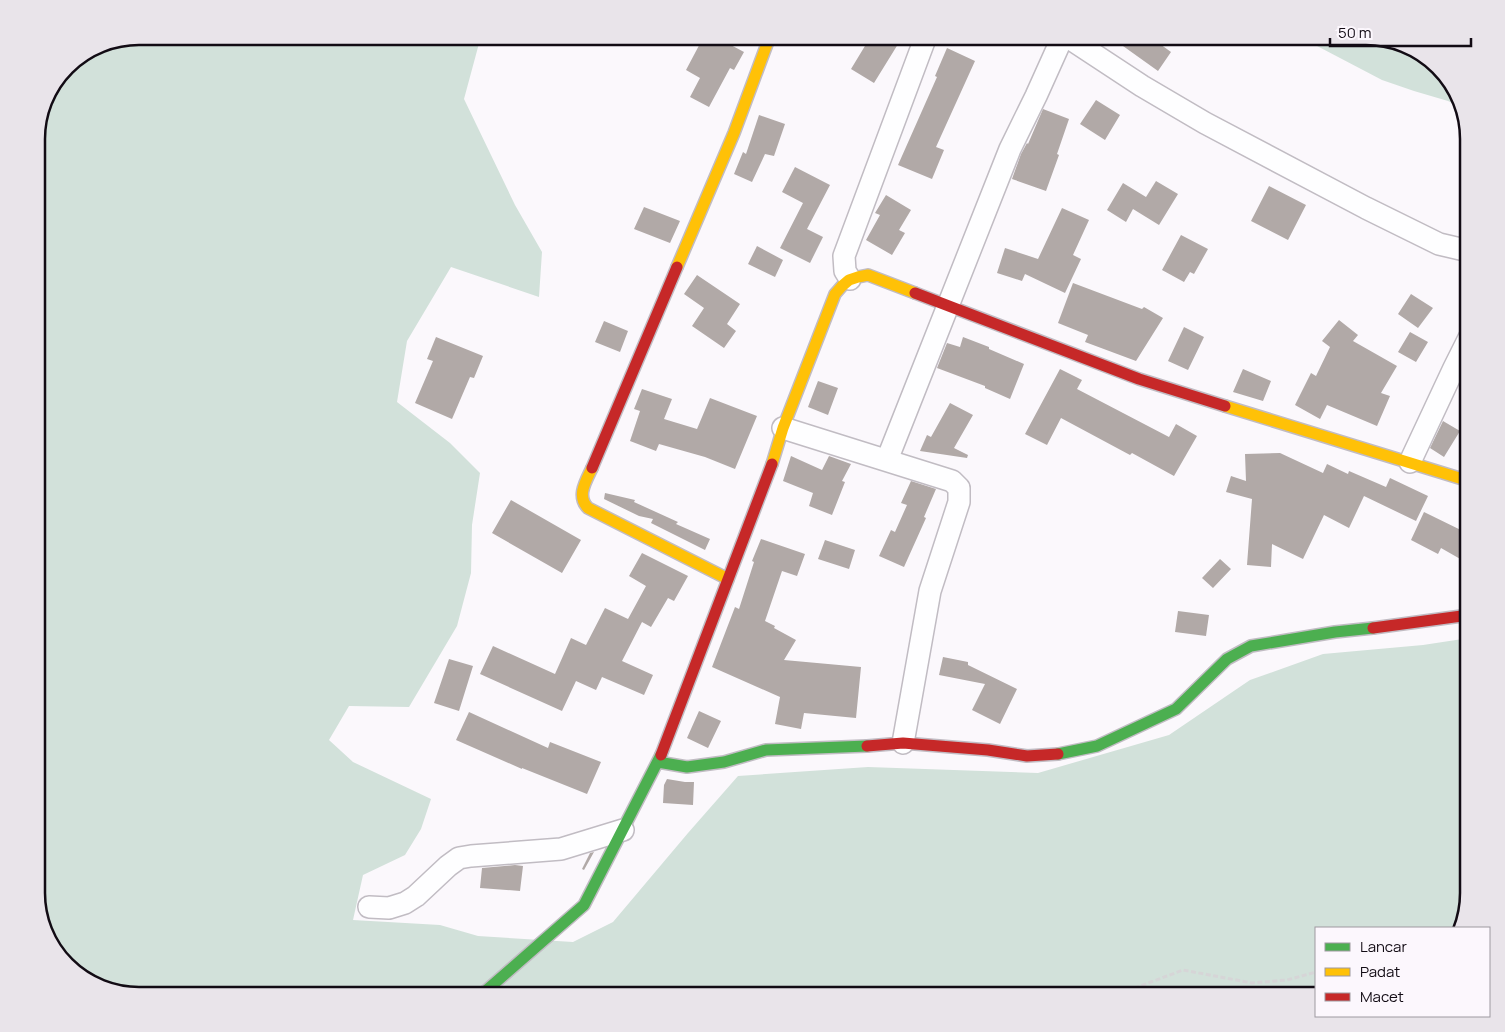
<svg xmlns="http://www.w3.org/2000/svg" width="1505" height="1032" font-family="Manrope,sans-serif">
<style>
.green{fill:#d2e1da}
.building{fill:#b1a9a7}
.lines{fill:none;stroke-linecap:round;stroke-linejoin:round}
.street-casing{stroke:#c1bcc3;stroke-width:24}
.fast-casing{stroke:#c1bcc3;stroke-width:14}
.slow-casing{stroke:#c1bcc3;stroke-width:14}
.jam-casing{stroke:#c1bcc3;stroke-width:14}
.path{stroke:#d6d5d7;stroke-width:3;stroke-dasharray:5 2.5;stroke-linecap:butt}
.street{stroke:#fefeff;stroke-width:21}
.fast{stroke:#4caf50;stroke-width:11}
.slow{stroke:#ffc107;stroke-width:11}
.jam{stroke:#c62828;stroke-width:11}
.rim{fill:none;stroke:#120b14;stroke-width:2.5}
</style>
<rect width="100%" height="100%" fill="#fbf8fc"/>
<path class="green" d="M 139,36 L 481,36 L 464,99 L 515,205 L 542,252 L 539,297 L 451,267 L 407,341 L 397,402 L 450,443 L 480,473 L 472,525 L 471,573 L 457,626 L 409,707 L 349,706 L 329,740 L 353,762 L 431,799 L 421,829 L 405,855 L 363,875 L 353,920 L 440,925 L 478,936 L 573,942 L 613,922 L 688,833 L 738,776 L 868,767 L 1038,773 L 1169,735 L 1250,680 L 1323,654 L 1423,645 L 1469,638 L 1469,893 L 1458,928 L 1316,928 L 1316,996 L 1215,996 L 1196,990 L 1178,988 L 1144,991 L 1139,996 L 139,996 L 82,978 L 50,944 L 36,899 L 36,133 L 44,100 L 67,66 L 100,44 Z
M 1298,36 L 1366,36 L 1423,54 L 1458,93 L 1461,107 L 1448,101 L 1414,91 L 1382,80 Z"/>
<path class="building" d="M 704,36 L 714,36 L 744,52 L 734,70 L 730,68 L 709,107 L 690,97 L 700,78 L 686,70 Z
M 871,36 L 903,36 L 874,83 L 851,69 Z
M 1109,36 L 1149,36 L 1171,52 L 1158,71 Z
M 947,48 L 975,61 L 936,147 L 944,150 L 932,179 L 898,165 L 937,77 L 935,76 Z
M 1096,100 L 1120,115 L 1105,140 L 1080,124 Z
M 1043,109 L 1069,119 L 1057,154 L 1059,155 L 1046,191 L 1012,179 L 1021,154 L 1027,143 L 1028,144 Z
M 759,115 L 785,124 L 774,156 L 765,154 L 752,182 L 734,174 L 743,152 L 746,154 Z
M 795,167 L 830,185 L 807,229 L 823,237 L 810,263 L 780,248 L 803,203 L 782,192 Z
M 1156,181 L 1178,194 L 1159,225 L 1133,209 L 1126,222 L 1107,210 L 1123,183 L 1146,197 Z
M 1269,186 L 1306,205 L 1288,240 L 1251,221 Z
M 886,195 L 911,210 L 899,230 L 905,233 L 892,255 L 866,240 L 880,215 L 875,213 Z
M 644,207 L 680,221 L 670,243 L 634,229 Z
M 1062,208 L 1089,220 L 1073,255 L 1081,259 L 1065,293 L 1025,274 L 1022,281 L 997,273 L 1005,248 L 1038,259 Z
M 1181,235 L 1208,249 L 1194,274 L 1190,272 L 1184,282 L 1162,270 Z
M 757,246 L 783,260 L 775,277 L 748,264 Z
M 697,275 L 740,304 L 727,324 L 736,331 L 724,348 L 692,326 L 704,308 L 684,294 Z
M 1073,283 L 1142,309 L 1144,307 L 1163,318 L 1136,361 L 1085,342 L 1088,335 L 1058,323 Z
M 1411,294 L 1433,308 L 1418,328 L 1398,314 Z
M 1339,320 L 1358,335 L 1353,341 L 1397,366 L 1381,393 L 1390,396 L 1377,426 L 1327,405 L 1320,419 L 1295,405 L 1311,373 L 1316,376 L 1330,347 L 1322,341 Z
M 604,321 L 628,331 L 620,352 L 595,342 Z
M 1184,327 L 1204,337 L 1188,370 L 1168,361 Z
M 1410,332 L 1428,342 L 1416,362 L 1398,352 Z
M 436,337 L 483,356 L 474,378 L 470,377 L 452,419 L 415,403 L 433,361 L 427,359 Z
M 963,337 L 989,347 L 989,349 L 1024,364 L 1010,399 L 985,388 L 985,386 L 937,368 L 947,343 L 960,347 Z
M 1060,369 L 1082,380 L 1077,389 L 1169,437 L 1176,424 L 1197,436 L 1174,476 L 1132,453 L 1130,455 L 1061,418 L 1047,445 L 1025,434 Z
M 1243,369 L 1271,381 L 1263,401 L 1233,392 Z
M 818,381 L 838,388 L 828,415 L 808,407 Z
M 642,389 L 672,399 L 664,419 L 697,429 L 710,398 L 757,416 L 735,469 L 705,457 L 659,444 L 656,451 L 630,441 L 640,411 L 634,409 Z
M 950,403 L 973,415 L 954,448 L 968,455 L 967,458 L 920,451 L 927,435 L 931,437 Z
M 1443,421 L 1460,431 L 1444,457 L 1430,448 Z
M 1280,453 L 1323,473 L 1327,464 L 1348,474 L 1349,471 L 1386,487 L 1390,478 L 1428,496 L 1416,521 L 1364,496 L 1349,528 L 1324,515 L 1303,559 L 1272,544 L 1271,567 L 1247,565 L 1252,499 L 1226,492 L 1231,476 L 1246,481 L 1245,454 Z
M 791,456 L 822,470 L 829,456 L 851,464 L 842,481 L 845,482 L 832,515 L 809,506 L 813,493 L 783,481 Z
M 911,481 L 936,489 L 924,517 L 926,518 L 904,567 L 879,556 L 891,530 L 895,532 L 907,505 L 901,503 Z
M 605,493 L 635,500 L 634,502 L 678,522 L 676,524 L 710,539 L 705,550 L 651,523 L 653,519 L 639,516 L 604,499 Z
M 511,500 L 581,540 L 562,573 L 492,533 Z
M 1424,512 L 1469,534 L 1469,564 L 1441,548 L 1438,554 L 1411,540 Z
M 761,539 L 805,554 L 797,576 L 782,571 L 765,621 L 775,626 L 774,628 L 796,640 L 784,660 L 861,667 L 856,718 L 804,713 L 801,729 L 775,724 L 780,697 L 712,667 L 735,607 L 739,609 L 754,562 L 752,561 Z
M 825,540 L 855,550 L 849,569 L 818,559 Z
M 642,553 L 688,576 L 674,601 L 668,598 L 651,627 L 642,622 L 622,661 L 653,675 L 644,695 L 602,677 L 596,690 L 576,681 L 562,711 L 480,674 L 493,646 L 555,674 L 571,638 L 586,645 L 605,608 L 628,619 L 646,586 L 629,576 Z
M 1220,559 L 1231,569 L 1213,588 L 1202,578 Z
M 1178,611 L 1209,615 L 1206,636 L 1175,632 Z
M 943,657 L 968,662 L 968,665 L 1017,689 L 1000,724 L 972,710 L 985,684 L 939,675 Z
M 449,659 L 473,666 L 459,711 L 434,703 Z
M 699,711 L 721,721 L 708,748 L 687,738 Z
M 469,712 L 548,748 L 550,742 L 601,762 L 587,794 L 522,768 L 522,769 L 456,740 Z
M 667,779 L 685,782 L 694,782 L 693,805 L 663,803 L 664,785 Z
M 594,852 L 584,870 L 582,869 L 590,853 Z
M 515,865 L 523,866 L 520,891 L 480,888 L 482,868 Z"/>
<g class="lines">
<g class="street-casing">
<path id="street" d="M 1066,36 L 1142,86 L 1205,123 L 1366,208 L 1439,244 L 1469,251
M 850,279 L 845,271 L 844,256 L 926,36
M 783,428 L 952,481 L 959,488 L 959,502 L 930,591 L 903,743
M 887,460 L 1010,149 L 1036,96 L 1063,36
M 1410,462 L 1454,368 L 1469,338
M 369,907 L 389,908 L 405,903 L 416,896 L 448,866 L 459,858 L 471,856 L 561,849 L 623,830"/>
</g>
<g class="fast-casing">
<path id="fast" d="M 1058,754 L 1097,746 L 1176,709 L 1227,659 L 1251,646 L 1335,632 L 1373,628
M 658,762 L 687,767 L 724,762 L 766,750 L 867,746
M 480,996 L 584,905 L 661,755"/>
</g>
<g class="slow-casing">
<path id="slow" d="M 677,267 L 734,133 L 770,36
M 1225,406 L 1469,481
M 772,464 L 783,428 L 835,294 L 842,286 L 849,280 L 858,277 L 868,275 L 915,293
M 592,468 C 586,481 576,496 588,508 L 728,579"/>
</g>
<g class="jam-casing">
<path id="jam" d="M 915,293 L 1139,379 L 1225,406
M 592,468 L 677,267
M 1373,628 L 1469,615
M 867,746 L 903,743 L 988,750 L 1027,756 L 1058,754
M 661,755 L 772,464"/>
</g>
<path class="path" d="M 831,996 L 837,996
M 1122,996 L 1127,991 L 1183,970 L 1252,983 L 1287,980 L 1316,972"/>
<use href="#street" class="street"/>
<use href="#fast" class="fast"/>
<use href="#slow" class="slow"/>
<use href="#jam" class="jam"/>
</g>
<path d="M0 0H1505V1032H0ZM139 45H1366A94 94 0 0 1 1460 139V893A94 94 0 0 1 1366 987H139A94 94 0 0 1 45 893V139A94 94 0 0 1 139 45Z" fill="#e9e4ea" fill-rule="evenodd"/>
<path class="rim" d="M139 45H1366A94 94 0 0 1 1460 139V893A94 94 0 0 1 1366 987H139A94 94 0 0 1 45 893V139A94 94 0 0 1 139 45Z"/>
<rect x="1315" y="927" width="175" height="90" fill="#fcf7fd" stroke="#9e99a0"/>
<rect x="1325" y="943" width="25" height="8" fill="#4caf50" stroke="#9e99a0"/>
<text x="1360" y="952" font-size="15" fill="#120b14">Lancar</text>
<rect x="1325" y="968" width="25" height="8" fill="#ffc107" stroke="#9e99a0"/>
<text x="1360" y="977" font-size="15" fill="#120b14">Padat</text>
<rect x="1325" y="993" width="25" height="8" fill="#c62828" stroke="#9e99a0"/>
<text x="1360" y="1002" font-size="15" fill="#120b14">Macet</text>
<path d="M1330 38v8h141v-8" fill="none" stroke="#120b14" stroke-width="2.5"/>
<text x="1338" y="38" font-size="15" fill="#120b14" stroke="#fcf7fd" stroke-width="4" paint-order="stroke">50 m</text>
</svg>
